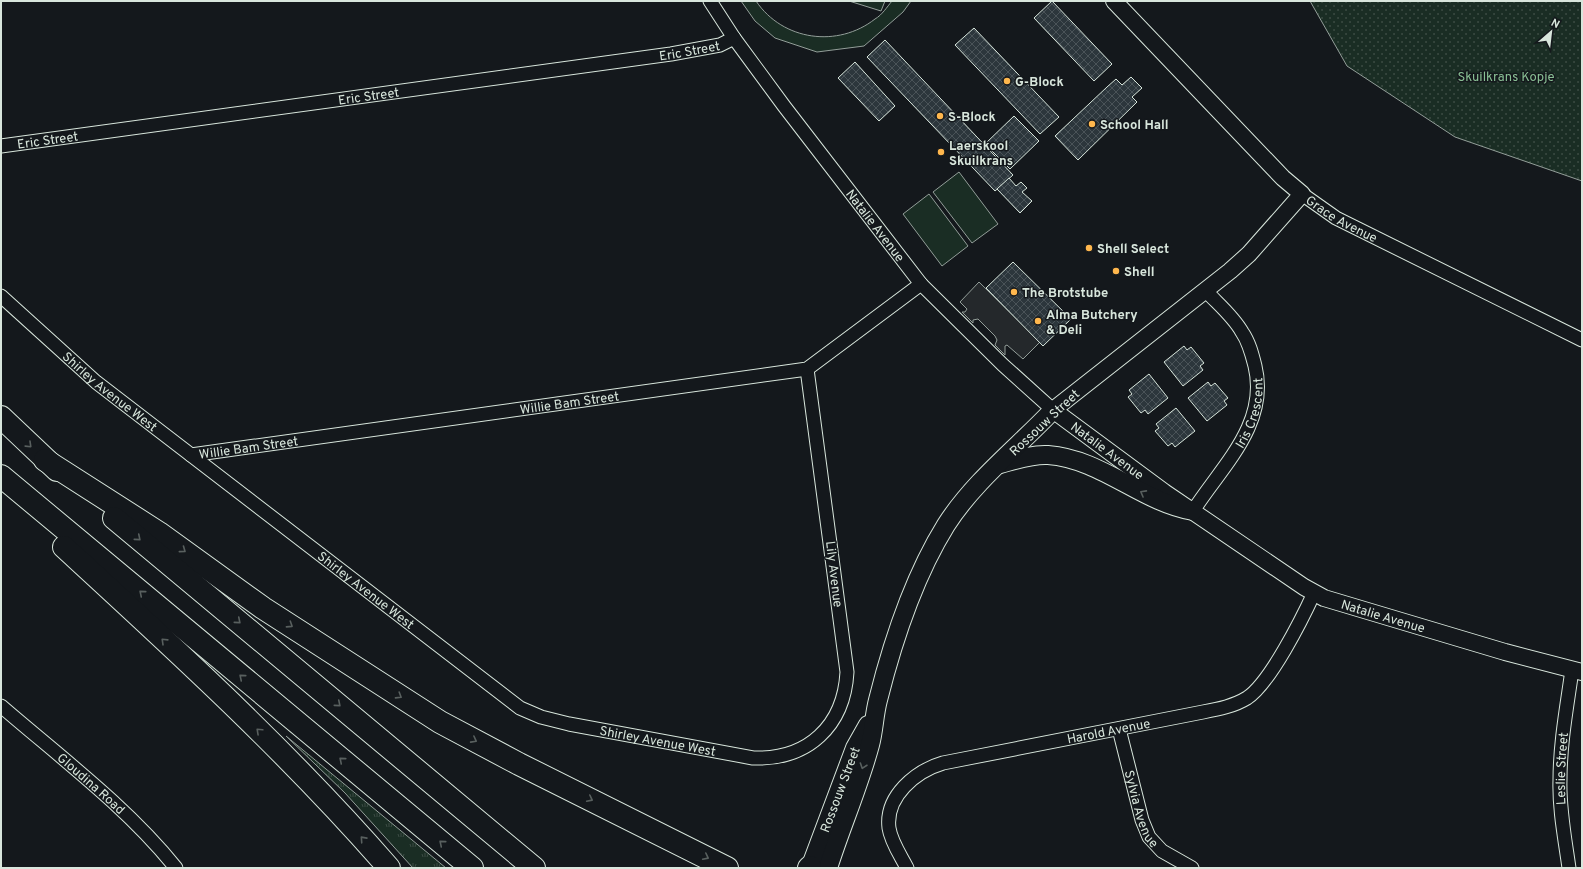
<svg xmlns="http://www.w3.org/2000/svg" width="1583" height="869" viewBox="0 0 1583 869" font-family="Overpass,sans-serif">
<defs>
<pattern id="grass-tufts" width="24" height="20" patternUnits="userSpaceOnUse"><rect width="24" height="20" fill="#1a2d24"/><path d="M3 7l-1-3M5 7V3M7 7l1-3M15 17l-1-3M17 17v-4M19 17l1-3" fill="none" stroke="#3b4b43"/></pattern>
<pattern id="park-dots" width="8" height="8" patternUnits="userSpaceOnUse"><rect width="8" height="8" fill="#1a2d24"/><path d="M2 2h.1M6 6h.1" fill="none" stroke="#3b4b43" stroke-width="1.8" stroke-linecap="round"/></pattern>
<pattern id="building-cross-hatch" width="8" height="8" patternUnits="userSpaceOnUse"><rect width="8" height="8" fill="#2c363c"/><path d="M0 0l8 8M0 8l8-8" fill="none" stroke="#4a5358"/></pattern>
</defs>
<rect width="100%" height="100%" fill="#14181c"/>
<polygon fill="url(#grass-tufts)" stroke="#939e99" points="286,736 446,868 413,868 345,793"/>
<polygon fill="url(#park-dots)" stroke="#939e99" points="1310,1 1582,1 1582,181 1455,137 1347,66"/>
<g fill="#1a2d24" stroke="#939e99">
<path d="M741 1H756C783 41 838 48 875 19 882 15 887 7 892 1H911L903 12 864 46 817 52 775 38 755 21Z"/>
<polygon points="849,1 885,1 881,11"/>
<polygon points="959,172 998,224 972,243 933,192"/>
<polygon points="929,194 968,246 942,266 903,214"/>
</g>
<polygon fill="#24282b" stroke="#939e99" points="979,282 1040,342 1023,359 1007,345 1005,346 1005,355 995,345 997,340 995,336 978,319 973,320 973,323 962,312 965,312 967,309 960,302"/>
<g fill="url(#building-cross-hatch)" stroke="#d8e6dc">
<polygon points="1052,1 1112,64 1094,81 1034,18"/>
<polygon points="974,28 1059,117 1040,134 955,45"/>
<polygon points="885,40 1013,175 995,191 867,57"/>
<polygon points="855,62 895,106 879,121 838,78"/>
<polygon points="1131,77 1142,88 1132,97 1137,102 1078,160 1055,136 1107,87 1116,79 1122,85"/>
<polygon points="1014,116 1039,141 1010,169 985,144"/>
<polygon points="1009,178 1016,186 1021,182 1027,188 1022,192 1032,201 1020,213 997,189"/>
<polygon points="1013,262 1071,319 1043,346 986,288"/>
<polygon points="1184,346 1187,350 1191,347 1204,363 1200,366 1203,370 1183,386 1164,362"/>
<polygon points="1149,374 1168,398 1148,414 1145,410 1141,413 1128,397 1132,394 1129,390"/>
<polygon points="1208,382 1211,386 1215,383 1228,398 1224,401 1227,405 1207,421 1188,398"/>
<polygon points="1176,408 1195,431 1175,447 1172,443 1168,446 1155,431 1159,428 1156,424"/>
</g>
<g fill="none" stroke-linecap="round" stroke-linejoin="round">
<defs>
<g id="minor">
<path id="s1" d="M710 1 734 38 784 106 921 284 1003 365 1053 410"/>
<path id="s2" d="M1 146 671 54 720 45 734 38"/>
<path id="s3" d="M1302 194 1336 218 1582 340"/>
<path id="s4" d="M1 296 96 382 520 708 541 717 569 724 753 758C808 760 844 726 847 672L807 369"/>
<path id="s5" d="M191 455 807 369 921 284"/>
<path id="s6" d="M1193 511C1222 466 1269 424 1255 366 1252 354 1249 342 1242 332 1233 316 1218 304 1206 291"/>
<path id="s7" d="M1 706C60 757 127 807 176 868"/>
<path id="s8" d="M1119 729 1142 820 1149 837 1162 851 1192 868"/>
<path id="s9" d="M907 868C901 856 891 842 889 828 885 796 916 771 943 763L1203 712C1219 709 1234 706 1247 698 1270 683 1302 619 1314 593"/>
<path id="s10" d="M1569 868C1565 839 1559 809 1560 780 1560 743 1567 706 1572 670"/>
</g>
<g id="tertiary">
<path id="s11" d="M1114 1 1283 178 1302 194 1249 254 1230 271 1053 410 1164 492 1304 587 1324 598 1505 652 1582 672"/>
</g>
<g id="secondary">
<path d="M1000 464C1015 460 1033 454 1048 455 1102 459 1141 502 1193 511"/>
<path id="s12" d="M810 868 855 748 868 725"/>
<path d="M828 868C841 827 859 786 870 745 874 730 874 715 878 700 893 640 913 578 946 525 974 481 1018 447 1053 410"/>
</g>
<g id="motorway">
<polyline points="1,417 57,470"/>
<polyline points="45,460 159,533 263,608 440,722 519,764 727,868"/>
<polyline points="1,476 472,868"/>
<polyline points="114,518 534,868"/>
<path d="M64 547C176 650 289 753 389 868"/>
<polyline points="809,868 810,867"/>
</g>
</defs>
<use href="#minor" stroke="#d8e6dc" stroke-width="15"/>
<use href="#tertiary" stroke="#d8e6dc" stroke-width="18"/>
<use href="#secondary" stroke="#d8e6dc" stroke-width="20"/>
<use href="#motorway" stroke="#d8e6dc" stroke-width="24"/>
<use href="#minor" stroke="#14181c" stroke-width="13"/>
<use href="#tertiary" stroke="#14181c" stroke-width="16"/>
<use href="#secondary" stroke="#14181c" stroke-width="18"/>
<use href="#motorway" stroke="#14181c" stroke-width="22"/>
</g>
<defs><path id="oneway-chevron" d="M-2-3.5L2.5 0L-2 3.5" fill="none" stroke-width="1.6" stroke-linecap="round" stroke-linejoin="round"/></defs>
<g stroke="#59605f">
<use href="#oneway-chevron" transform="translate(29 445) rotate(44)"/>
<use href="#oneway-chevron" transform="translate(1143 493) rotate(-151)"/>
<use href="#oneway-chevron" transform="translate(138 538) rotate(40)"/>
<use href="#oneway-chevron" transform="translate(183 550) rotate(36)"/>
<use href="#oneway-chevron" transform="translate(142 593) rotate(-140)"/>
<use href="#oneway-chevron" transform="translate(238 621) rotate(40)"/>
<use href="#oneway-chevron" transform="translate(290 625) rotate(33)"/>
<use href="#oneway-chevron" transform="translate(164 641) rotate(-136)"/>
<use href="#oneway-chevron" transform="translate(242 677) rotate(-140)"/>
<use href="#oneway-chevron" transform="translate(399 696) rotate(32)"/>
<use href="#oneway-chevron" transform="translate(338 704) rotate(40)"/>
<use href="#oneway-chevron" transform="translate(259 731) rotate(-137)"/>
<use href="#oneway-chevron" transform="translate(474 740) rotate(28)"/>
<use href="#oneway-chevron" transform="translate(342 760) rotate(-140)"/>
<use href="#oneway-chevron" transform="translate(863 766) rotate(109)"/>
<use href="#oneway-chevron" transform="translate(590 799) rotate(27)"/>
<use href="#oneway-chevron" transform="translate(363 839) rotate(-132)"/>
<use href="#oneway-chevron" transform="translate(442 843) rotate(-140)"/>
<use href="#oneway-chevron" transform="translate(706 857) rotate(27)"/>
</g>
<g fill="#ffb74d" stroke="#14181c" stroke-width="1.5">
<circle cx="1007" cy="81" r="4"/>
<circle cx="940" cy="116" r="4"/>
<circle cx="1092" cy="124" r="4"/>
<circle cx="941" cy="152" r="4"/>
<circle cx="1089" cy="248" r="4"/>
<circle cx="1116" cy="271" r="4"/>
<circle cx="1014" cy="292" r="4"/>
<circle cx="1038" cy="321" r="4"/>
</g>
<g text-anchor="middle" stroke-width="3" stroke-linejoin="round" paint-order="stroke">
<g font-size="13" fill="#d8e6dc" stroke="#14181c">
<text dy="5" stroke="none"><textPath href="#s2" startOffset="695">Eric Street</textPath></text>
<text dy="5" stroke="none"><textPath href="#s2" startOffset="371">Eric Street</textPath></text>
<text dy="5" stroke="none"><textPath href="#s2" startOffset="47">Eric Street</textPath></text>
<text dy="5" stroke="none"><textPath href="#s3" startOffset="47">Grace Avenue</textPath></text>
<text dy="5" stroke="none"><textPath href="#s1" startOffset="279">Natalie Avenue</textPath></text>
<text dy="5" stroke="none"><textPath href="#s4" startOffset="145">Shirley Avenue West</textPath></text>
<text dy="5" stroke="none"><textPath href="#s5" startOffset="382">Willie Bam Street</textPath></text>
<text dy="5" stroke="none"><textPath href="#s6" startOffset="115">Iris Crescent</textPath></text>
<text transform="translate(1044 422) rotate(-43)" y="5">Rossouw Street</text>
<text dy="5" stroke="none"><textPath href="#s5" startOffset="58">Willie Bam Street</textPath></text>
<text dy="5" stroke="none"><textPath href="#s11" startOffset="668">Natalie Avenue</textPath></text>
<text transform="translate(835 574) rotate(83)" y="5">Lily Avenue</text>
<text dy="5" stroke="none"><textPath href="#s4" startOffset="469">Shirley Avenue West</textPath></text>
<text dy="5" stroke="none"><textPath href="#s11" startOffset="992">Natalie Avenue</textPath></text>
<text dy="5" stroke="none"><textPath href="#s9" startOffset="304">Harold Avenue</textPath></text>
<text dy="5" stroke="none"><textPath href="#s4" startOffset="805">Shirley Avenue West</textPath></text>
<text dy="5" stroke="none"><textPath href="#s10" startOffset="100">Leslie Street</textPath></text>
<text dy="5" stroke="none"><textPath href="#s7" startOffset="119">Gloudina Road</textPath></text>
<text dy="5" stroke="none"><textPath href="#s12" startOffset="84">Rossouw Street</textPath></text>
<text dy="5" stroke="none"><textPath href="#s8" startOffset="83">Sylvia Avenue</textPath></text>
</g>
<g font-size="13" fill="#8ac095" stroke="#14181c">
<text x="1506" y="81">Skuilkrans Kopje</text>
</g>
<g font-size="13" font-weight="bold" fill="#d8e6dc" stroke="#14181c" text-anchor="start">
<text x="1015" y="86">G-Block</text>
<text x="948" y="121">S-Block</text>
<text x="1100" y="129">School Hall</text>
<text x="949" y="150">Laerskool<tspan x="949" dy="15">Skuilkrans</tspan></text>
<text x="1097" y="253">Shell Select</text>
<text x="1124" y="276">Shell</text>
<text x="1022" y="297">The Brotstube</text>
<text x="1046" y="319">Alma Butchery<tspan x="1046" dy="15">&amp; Deli</tspan></text>
</g>
</g>
<rect width="1583" height="869" fill="none" stroke="#d8e6dc" stroke-width="4"/>
<g transform="translate(1551 32) rotate(28)" stroke="#14181c" stroke-width="3" paint-order="stroke">
<path d="M0-3L7 15L0 10L-7 15Z" fill="#d8e6dc"/>
<text y="-6" font-size="11" font-weight="bold" text-anchor="middle" fill="#d8e6dc">N</text>
</g>
</svg>
